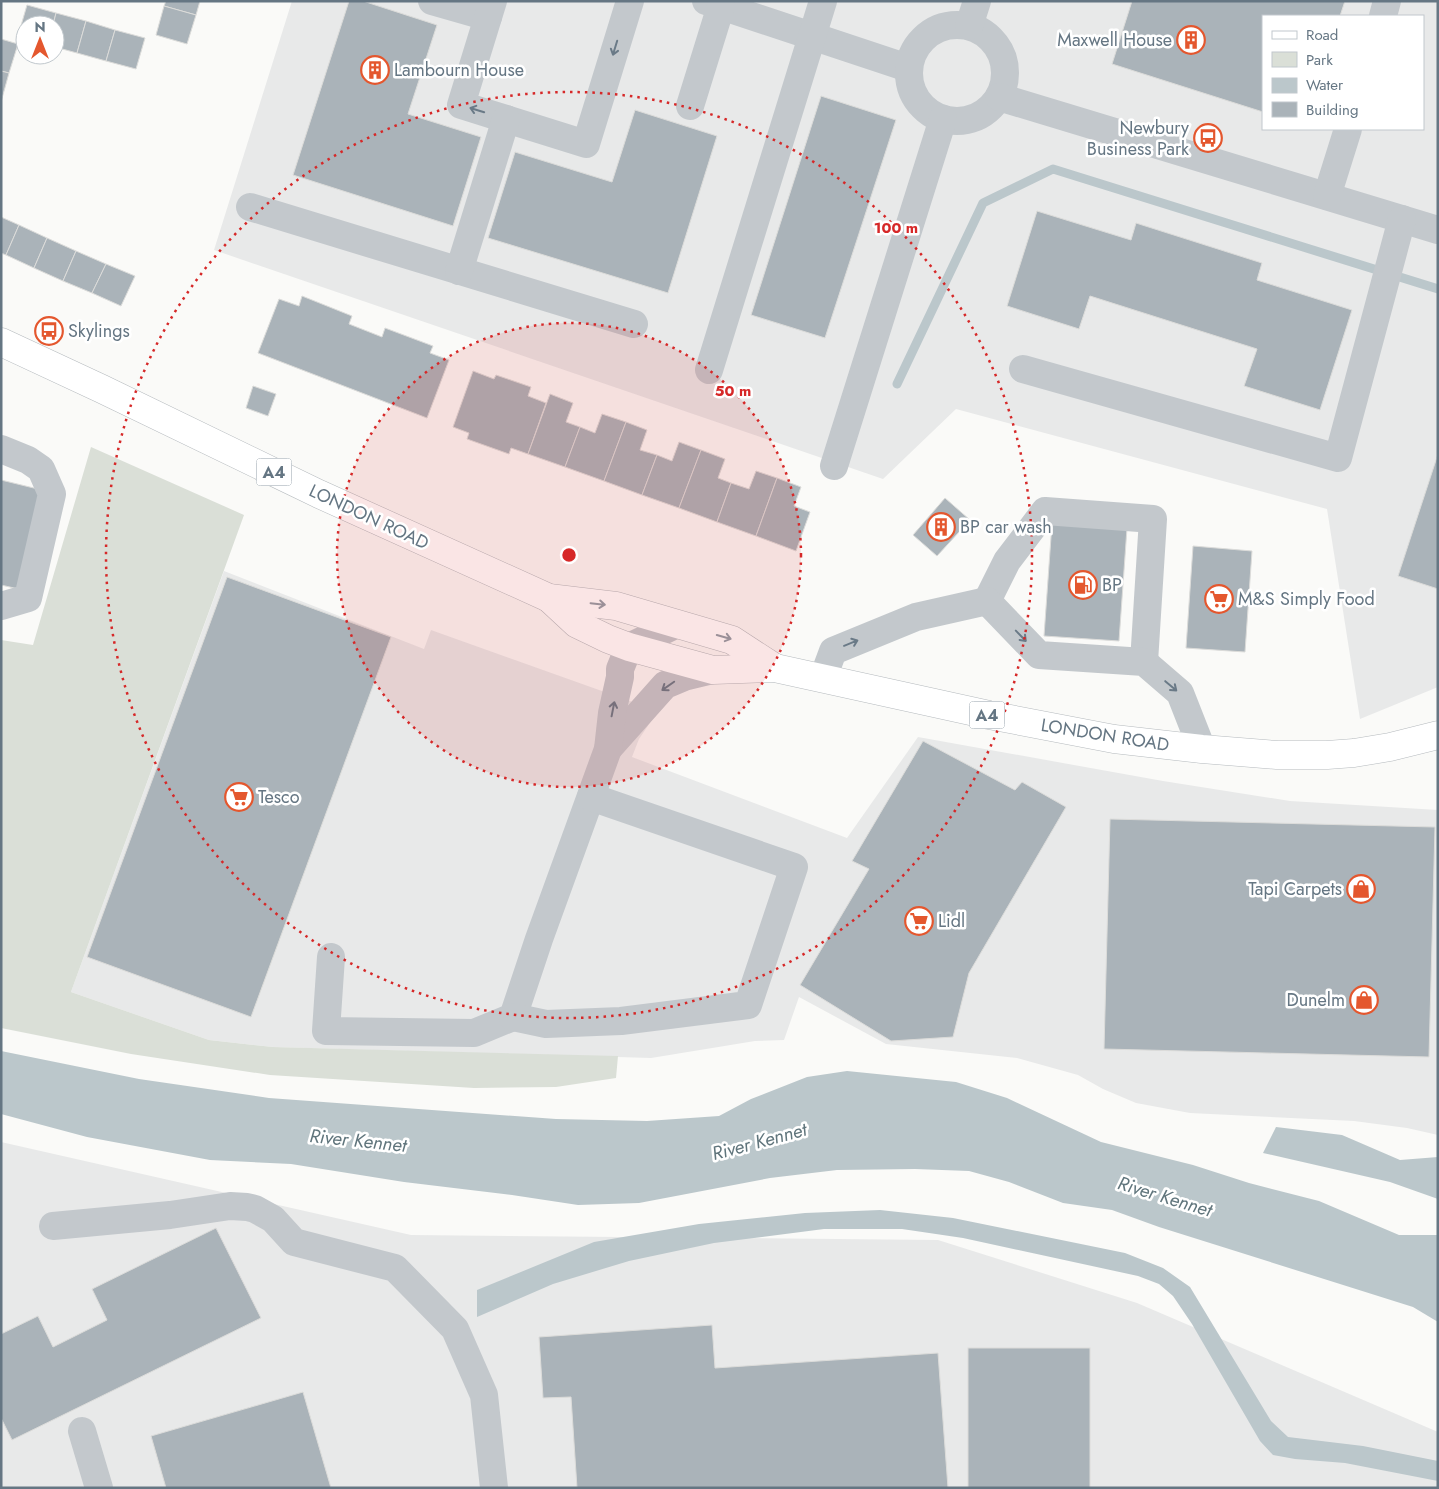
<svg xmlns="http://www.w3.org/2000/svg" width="1439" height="1489" viewBox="0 0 1439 1489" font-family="Jost,sans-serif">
<rect width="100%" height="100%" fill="#fafaf8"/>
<g fill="#e8e9e9" fill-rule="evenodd">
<path d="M292 1H1438V687L1360 719 1327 509 956 409 883 479 214 250ZM1263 16H1423V129H1263Z"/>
<polygon points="224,571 424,649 431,630 658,711 639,739 632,757 847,838 918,737 1163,781 1290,801 1438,810 1438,1135 1407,1128 1354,1121 1190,1113 1136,1103 1103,1089 1078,1075 1017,1058 886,1044 799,997 784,1040 755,1041 651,1058 273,1047 209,1040 71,992"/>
<polygon points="1,1142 411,1235 938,1240 1137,1303 1438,1432 1438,1488 1,1488"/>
</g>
<polygon fill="#dadfd7" points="91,447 244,515 71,992 209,1040 273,1047 618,1056 616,1078 556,1087 474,1088 270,1075 131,1054 1,1028 1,640 33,645"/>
<g fill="#bbc7cb">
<polygon points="1,1051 139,1079 269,1098 556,1119 647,1121 719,1116 751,1099 807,1077 847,1071 956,1082 1007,1098 1101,1142 1193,1165 1249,1183 1319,1201 1399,1235 1438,1235 1438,1322 1413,1307 1159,1227 1112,1210 1063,1203 1009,1182 969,1171 915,1169 837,1170 770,1178 639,1203 578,1205 512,1195 404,1182 291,1164 210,1160 87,1137 1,1114"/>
<polygon points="1276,1127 1342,1135 1400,1160 1438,1157 1438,1199 1390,1182 1263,1153"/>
<polygon points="880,1210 953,1218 1125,1253 1163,1268 1190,1287 1271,1421 1288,1437 1363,1446 1438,1461 1438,1481 1345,1463 1295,1459 1273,1455 1260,1441 1192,1324 1173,1296 1159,1284 1138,1276 963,1238 902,1229 824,1229 714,1243 629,1261 553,1284 477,1317 477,1290 594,1242 699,1224 805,1213"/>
</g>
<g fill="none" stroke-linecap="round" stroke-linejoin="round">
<polyline stroke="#bbc7cb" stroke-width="9" points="897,384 983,203 1053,169 1438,289"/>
</g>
<g fill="#aab3b9" stroke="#dcdcda">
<polygon points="166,1 200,1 196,15 164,6"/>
<polygon points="349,1 363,1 437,25 408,114 481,137 453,226 293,175"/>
<polygon points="1132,1 1345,1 1340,16 1263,16 1263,112 1112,64"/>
<polygon points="27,5 56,13 53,25 25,25 25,38 18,36"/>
<polygon points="164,6 196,15 187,44 156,35"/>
<polygon points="56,13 86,21 77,53 55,47 55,25 53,25"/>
<polygon points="86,21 115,30 106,61 77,53"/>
<polygon points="115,30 145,38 136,69 106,61"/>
<polygon points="1,39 18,44 9,73 1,71"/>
<polygon points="1,71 9,73 1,102"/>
<polygon points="821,96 896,120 825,338 751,315"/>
<polygon points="635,110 717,136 668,293 488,238 515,152 612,182"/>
<polygon points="1037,211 1131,240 1136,223 1262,263 1257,280 1352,310 1320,410 1244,386 1257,349 1090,296 1079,329 1007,306"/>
<polygon points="1,217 19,225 6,255 1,253"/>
<polygon points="19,225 47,238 34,268 6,255"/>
<polygon points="47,238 76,251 63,281 34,268"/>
<polygon points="76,251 106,264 92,293 63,281"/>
<polygon points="106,264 135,276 121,306 92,293"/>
<polygon points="302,296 352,316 349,324 382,337 385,328 433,346 430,353 449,360 427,418 258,353 279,299 299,306"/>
<polygon points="473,371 494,379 496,375 531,387 528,396 546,403 528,454 511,448 509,454 467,439 469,433 453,427"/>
<polygon points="253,386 276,394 268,416 246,408"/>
<polygon points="550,394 573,403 566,422 580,427 565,467 528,454"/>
<polygon points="602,414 626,422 604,481 565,467 580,427 595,433"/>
<polygon points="626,422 647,430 640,450 657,455 642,495 604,481"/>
<polygon points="679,442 701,450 679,508 642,495 657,455 672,461"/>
<polygon points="701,450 725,459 718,478 731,483 717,522 679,508"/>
<polygon points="1438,454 1438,589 1398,576"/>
<polygon points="756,471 777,478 756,536 717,522 731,483 749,489"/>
<polygon points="777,478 801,487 794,506 810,512 796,551 756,536"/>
<polygon points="1,480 46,491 23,590 1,585"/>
<polygon points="945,498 970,520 937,556 913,535"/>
<polygon points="1052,523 1127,528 1119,641 1044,636"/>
<polygon points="1193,546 1252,551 1245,652 1186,648"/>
<polygon points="227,577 391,637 251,1017 87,957"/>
<polygon points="923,741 1015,790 1022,782 1066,807 969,973 953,1037 891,1041 800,985 869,869 852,861"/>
<polygon points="1110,819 1435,827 1429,1057 1104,1049"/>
<polygon points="216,1228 261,1318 12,1440 1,1418 1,1334 38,1316 53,1347 107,1320 92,1289"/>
<polygon points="712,1325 715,1368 938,1353 948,1488 577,1488 571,1397 543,1398 539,1337"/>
<rect x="968" y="1348" width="122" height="140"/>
<polygon points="303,1392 331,1488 166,1488 151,1436"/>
</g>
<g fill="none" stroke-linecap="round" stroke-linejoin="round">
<defs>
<g id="major">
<polyline points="1,342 102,389 319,494 549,598 616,606 732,640 775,668"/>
<polyline points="549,598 577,624 608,639 629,647 713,670 775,668 989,715 1114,739 1202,749 1277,755 1327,755 1354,753 1390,747 1438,735"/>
</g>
</defs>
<use href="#major" stroke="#b5babe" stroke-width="29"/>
<g stroke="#c3c8cc" stroke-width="28">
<polyline points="432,1 488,17"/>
<polyline points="493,1 461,105 586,144 630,1"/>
<polyline points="706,1 908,68"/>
<polyline points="1383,16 1387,1"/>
<circle cx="957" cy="73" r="48"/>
<polyline points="969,26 977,1"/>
<polyline points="999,97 1438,230"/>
<polyline points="690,106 721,6"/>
<polyline points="1327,196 1348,129"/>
<polyline points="250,207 634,324"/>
<polyline points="459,271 506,119"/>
<polyline points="1023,369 1338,458 1402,219"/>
<polyline points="709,370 823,1"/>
<polyline points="1,449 28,460 41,469 52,494 28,598 1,606"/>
<polyline points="834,466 943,119"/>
<polyline points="987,601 1007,561 1045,511 1153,519 1144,662"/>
<polyline points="987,601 1039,655 1144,662 1180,693 1202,749"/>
<polyline points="823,678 833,651 916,617 987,601"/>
<polyline points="608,749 665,685 684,677 713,670"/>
<polyline points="331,957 326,1031 474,1033 513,1017 539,939 608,749 612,713 620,677 620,669 629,647 677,624"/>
<polyline points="513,1017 546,1024 621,1021 748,1005 794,867 591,797"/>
<polyline points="53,1226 170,1215 230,1206 247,1207 255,1209 273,1219 294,1242 395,1268 455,1329 484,1395 494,1488"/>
<polyline points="82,1431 99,1488"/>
</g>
<use href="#major" stroke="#fff" stroke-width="28"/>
</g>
<defs><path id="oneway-shaft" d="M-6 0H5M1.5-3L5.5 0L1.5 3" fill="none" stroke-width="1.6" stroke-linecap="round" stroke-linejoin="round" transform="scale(1.25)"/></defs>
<g stroke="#6a7a87">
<use href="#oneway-shaft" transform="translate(615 48) rotate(107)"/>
<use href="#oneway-shaft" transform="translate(477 110) rotate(-163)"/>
<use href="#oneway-shaft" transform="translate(1021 636) rotate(46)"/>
<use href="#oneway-shaft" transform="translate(851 643) rotate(-22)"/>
<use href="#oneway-shaft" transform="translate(668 686) rotate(145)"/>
<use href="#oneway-shaft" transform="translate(1171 686) rotate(40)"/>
<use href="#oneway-shaft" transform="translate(613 709) rotate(-79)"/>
</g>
<g stroke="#939fa8">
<use href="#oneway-shaft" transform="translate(598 604) rotate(6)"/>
<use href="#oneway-shaft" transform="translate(724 637) rotate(16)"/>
</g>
<circle cx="569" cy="555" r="232" fill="#d62828" fill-opacity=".12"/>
<g fill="none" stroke="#d62828" stroke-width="2.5" stroke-dasharray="2.5 5">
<circle cx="569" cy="555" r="232"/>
<circle cx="569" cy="555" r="463"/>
</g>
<defs>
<symbol id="building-ring" viewBox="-11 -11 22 22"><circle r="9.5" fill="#fff" stroke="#e4572e" stroke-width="1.5"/><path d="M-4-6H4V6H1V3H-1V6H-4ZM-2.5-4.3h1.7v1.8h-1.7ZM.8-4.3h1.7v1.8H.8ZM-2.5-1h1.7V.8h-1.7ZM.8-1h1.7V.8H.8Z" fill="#e4572e"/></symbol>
<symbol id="bus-ring" viewBox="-11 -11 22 22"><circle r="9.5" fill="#fff" stroke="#e4572e" stroke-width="1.5"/><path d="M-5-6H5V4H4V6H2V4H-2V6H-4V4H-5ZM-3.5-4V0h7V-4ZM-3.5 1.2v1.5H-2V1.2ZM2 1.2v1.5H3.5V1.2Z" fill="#e4572e"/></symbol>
<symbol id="fuel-ring" viewBox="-11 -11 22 22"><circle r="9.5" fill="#fff" stroke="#e4572e" stroke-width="1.5"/><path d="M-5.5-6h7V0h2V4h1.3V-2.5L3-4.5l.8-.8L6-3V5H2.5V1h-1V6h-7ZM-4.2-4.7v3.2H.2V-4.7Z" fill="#e4572e"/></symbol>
<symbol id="supermarket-ring" viewBox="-11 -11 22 22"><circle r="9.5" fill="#fff" stroke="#e4572e" stroke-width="1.5"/><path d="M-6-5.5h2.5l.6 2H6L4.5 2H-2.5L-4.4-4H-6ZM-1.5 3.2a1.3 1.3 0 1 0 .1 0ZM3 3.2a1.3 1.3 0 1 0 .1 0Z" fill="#e4572e"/></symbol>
<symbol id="shop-ring" viewBox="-11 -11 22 22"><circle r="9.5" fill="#fff" stroke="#e4572e" stroke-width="1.5"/><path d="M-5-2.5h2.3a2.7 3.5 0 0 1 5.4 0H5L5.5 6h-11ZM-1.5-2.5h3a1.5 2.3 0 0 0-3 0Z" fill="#e4572e"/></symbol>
</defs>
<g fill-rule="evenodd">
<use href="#building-ring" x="1175" y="24" width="32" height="32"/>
<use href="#building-ring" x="359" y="54" width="32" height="32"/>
<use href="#bus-ring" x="1192" y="122" width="32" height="32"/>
<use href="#bus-ring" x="33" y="315" width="32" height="32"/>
<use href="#building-ring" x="925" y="511" width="32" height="32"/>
<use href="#fuel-ring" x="1067" y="569" width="32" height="32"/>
<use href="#supermarket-ring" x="1203" y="583" width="32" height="32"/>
<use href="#supermarket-ring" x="223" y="781" width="32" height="32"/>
<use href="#shop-ring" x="1345" y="873" width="32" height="32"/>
<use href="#supermarket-ring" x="903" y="905" width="32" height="32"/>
<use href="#shop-ring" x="1348" y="984" width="32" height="32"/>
</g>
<g text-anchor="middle" stroke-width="5" stroke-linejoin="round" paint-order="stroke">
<g fill="#fff" stroke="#939fa8" stroke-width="1">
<rect x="256.5" y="458.5" width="35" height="27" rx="4"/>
<rect x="969.5" y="701.5" width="35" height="27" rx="4"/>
</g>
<g font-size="16" font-weight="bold" fill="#657683">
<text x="274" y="478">A4</text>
<text x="987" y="721">A4</text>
</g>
<g font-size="18" fill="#657683" stroke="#fff" text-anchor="start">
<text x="1172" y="46" text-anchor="end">Maxwell House</text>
<text x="394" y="76">Lambourn House</text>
<text x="1189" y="134" text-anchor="end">Newbury<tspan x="1189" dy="21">Business Park</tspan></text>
<text x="68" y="337">Skylings</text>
<text x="960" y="533">BP car wash</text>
<text x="1102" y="591">BP</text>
<text x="1238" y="605">M&amp;S Simply Food</text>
<text x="258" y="803">Tesco</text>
<text x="1342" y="895" text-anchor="end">Tapi Carpets</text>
<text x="938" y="927">Lidl</text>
<text x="1345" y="1006" text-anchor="end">Dunelm</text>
</g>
<g font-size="18" fill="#657683" stroke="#fff">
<text transform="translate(369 517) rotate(25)" y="6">LONDON ROAD</text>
<text transform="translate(1105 735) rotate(9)" y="6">LONDON ROAD</text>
</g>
<g font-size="19" font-style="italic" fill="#60757c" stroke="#fff">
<text transform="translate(358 1140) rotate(6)" y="7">River Kennet</text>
<text transform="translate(759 1141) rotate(-15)" y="7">River Kennet</text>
<text transform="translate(1165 1196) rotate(17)" y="7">River Kennet</text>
</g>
</g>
<circle cx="569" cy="555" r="8" fill="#d62828" stroke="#fff" stroke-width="2.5"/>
<g font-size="15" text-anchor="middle" font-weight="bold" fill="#d62828" stroke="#fff" stroke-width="5" stroke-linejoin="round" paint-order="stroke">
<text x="896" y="233">100 m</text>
<text x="733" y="396">50 m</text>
</g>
<rect width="1439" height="1489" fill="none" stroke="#657683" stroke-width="5"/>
<rect x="1262" y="15" width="162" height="115" fill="#ffffff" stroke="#c1c8cd"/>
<rect x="1272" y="31" width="25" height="8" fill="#ffffff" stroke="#c1c8cd"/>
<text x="1306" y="40" font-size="15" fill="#657683">Road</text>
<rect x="1272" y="52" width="25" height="15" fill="#dadfd7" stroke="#c1c8cd"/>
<text x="1306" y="65" font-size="15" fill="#657683">Park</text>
<rect x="1272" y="78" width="25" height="15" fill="#bbc7cb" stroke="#c1c8cd"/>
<text x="1306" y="90" font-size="15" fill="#657683">Water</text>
<rect x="1272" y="102" width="25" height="15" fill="#aab3b9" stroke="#c1c8cd"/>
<text x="1306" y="115" font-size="15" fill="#657683">Building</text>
<g transform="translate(40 40)"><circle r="24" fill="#ffffff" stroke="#c1c8cd"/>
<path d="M0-4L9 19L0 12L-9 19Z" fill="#e4572e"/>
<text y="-8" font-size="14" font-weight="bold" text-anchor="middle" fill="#657683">N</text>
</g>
</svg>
